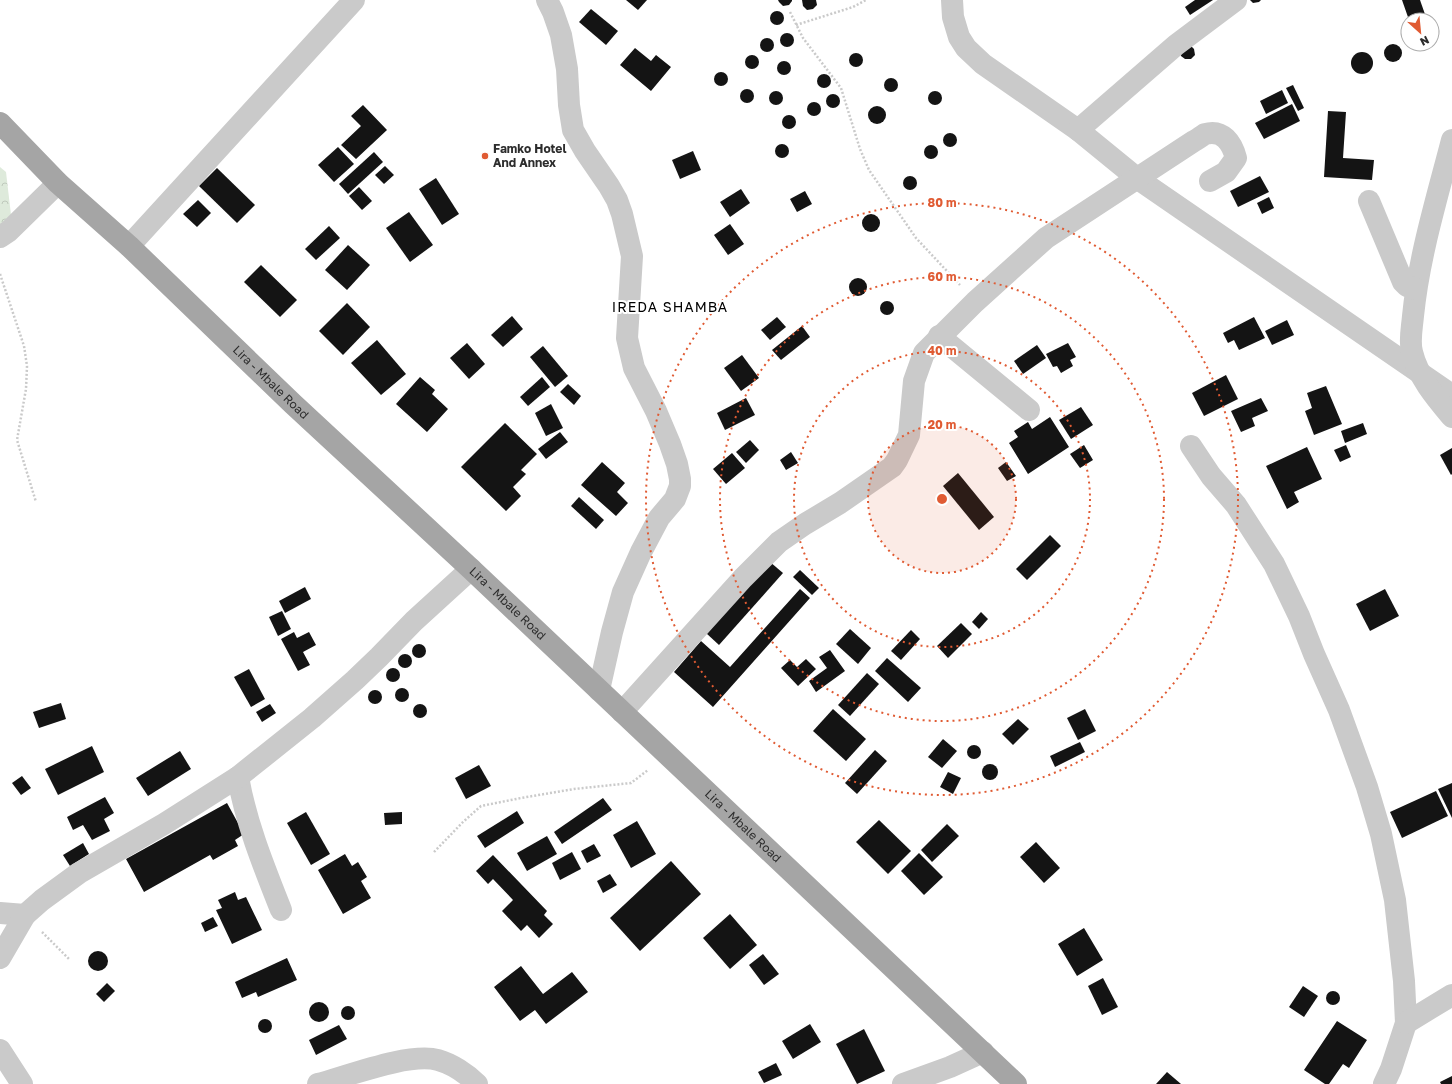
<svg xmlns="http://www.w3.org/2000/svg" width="1452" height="1084" viewBox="0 0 1452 1084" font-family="'Golos Text',sans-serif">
<defs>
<pattern id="forest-crowns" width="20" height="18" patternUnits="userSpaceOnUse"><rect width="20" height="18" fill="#deeadb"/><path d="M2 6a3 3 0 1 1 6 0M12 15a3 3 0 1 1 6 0" fill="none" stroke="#bfc9bc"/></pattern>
</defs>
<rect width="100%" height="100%" fill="#fff"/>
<polygon fill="url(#forest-crowns)" points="0,167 6,172 11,215 0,226"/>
<g fill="#141414">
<polygon points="626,0 647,0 638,10"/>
<polygon points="778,0 792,0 792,1 789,5 783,6 779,2"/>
<polygon points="802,0 816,0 817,5 813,9 807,10 803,6"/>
<polygon points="1195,0 1213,0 1190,15 1185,7"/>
<polygon points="1250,0 1261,0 1259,2 1253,3"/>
<polygon points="1402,0 1420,0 1427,20 1409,20"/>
<polygon points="591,9 618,31 606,45 579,22"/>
<circle cx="777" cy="18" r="7"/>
<circle cx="787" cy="40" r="7"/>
<circle cx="767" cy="45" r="7"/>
<circle cx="1393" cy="53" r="9"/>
<polygon points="1190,45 1194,49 1195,55 1191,59 1185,59 1181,56 1180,50"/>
<polygon points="635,48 651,61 656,55 671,67 651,91 620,65"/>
<circle cx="1362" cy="63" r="11"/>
<circle cx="856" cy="60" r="7"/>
<circle cx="752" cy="62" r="7"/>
<circle cx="784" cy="68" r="7"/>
<circle cx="721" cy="79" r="7"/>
<circle cx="824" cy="81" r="7"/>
<circle cx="891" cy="85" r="7"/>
<polygon points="1293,85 1304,108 1298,111 1286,88"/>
<circle cx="747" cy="96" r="7"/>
<polygon points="1282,90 1288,103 1266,114 1260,101"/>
<circle cx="776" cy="98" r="7"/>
<circle cx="935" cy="98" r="7"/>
<circle cx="833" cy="101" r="7"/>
<circle cx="814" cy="109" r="7"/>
<polygon points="1292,104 1300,121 1264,139 1255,123"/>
<polygon points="363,105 387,130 356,159 341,145 361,126 351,116"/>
<circle cx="877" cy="115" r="9"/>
<polygon points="1328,111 1346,112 1343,158 1374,160 1372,180 1324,177"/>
<circle cx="789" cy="122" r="7"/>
<circle cx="950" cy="140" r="7"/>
<circle cx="782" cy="151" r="7"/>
<circle cx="931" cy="152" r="7"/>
<polygon points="338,147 354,164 334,182 318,165"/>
<polygon points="693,151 701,170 680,179 672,160"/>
<polygon points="374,152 383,162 348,194 339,184"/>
<polygon points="385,166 394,175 384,184 375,175"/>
<polygon points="217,168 255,205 237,223 199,186"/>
<circle cx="910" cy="183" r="7"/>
<polygon points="1260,176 1269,192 1238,207 1230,191"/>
<polygon points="436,178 459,214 442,225 419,189"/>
<polygon points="359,187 372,201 362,210 349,196"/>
<polygon points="741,189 750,203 730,217 720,202"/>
<polygon points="805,191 812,204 797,212 790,199"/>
<polygon points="1269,197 1274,208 1262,214 1257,203"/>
<polygon points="198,200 211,213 197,227 183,214"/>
<polygon points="409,212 433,245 410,262 386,228"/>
<circle cx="871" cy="223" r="9"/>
<polygon points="730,224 744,244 728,255 714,235"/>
<polygon points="329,226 340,238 316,260 305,249"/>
<polygon points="348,245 370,265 347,290 325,270"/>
<polygon points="261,265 297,300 280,317 244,282"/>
<circle cx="858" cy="287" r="9"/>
<circle cx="887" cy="308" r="7"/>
<polygon points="347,303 370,327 343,355 319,331"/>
<polygon points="512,316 523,329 503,347 491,335"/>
<polygon points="777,317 786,327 770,340 761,330"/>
<polygon points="1254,317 1265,338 1239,350 1234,340 1228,343 1223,333"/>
<polygon points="1287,320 1294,335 1272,345 1265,331"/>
<polygon points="802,326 810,337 781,360 772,350"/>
<polygon points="377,340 406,374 381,395 351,363"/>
<polygon points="467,343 485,364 469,379 450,358"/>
<polygon points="1068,343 1076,357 1070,360 1073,366 1061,373 1057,366 1053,367 1046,354"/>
<polygon points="1037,345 1046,358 1023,374 1014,361"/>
<polygon points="543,346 568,376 555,387 530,357"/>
<polygon points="742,355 759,378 741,391 724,368"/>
<polygon points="1226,375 1238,399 1204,416 1192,393"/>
<polygon points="420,377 435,390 432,394 448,409 427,432 396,404"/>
<polygon points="542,377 550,387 528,406 520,397"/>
<polygon points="568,384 581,396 574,405 560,392"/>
<polygon points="1326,386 1342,424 1314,435 1305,411 1312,408 1307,393"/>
<polygon points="746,398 755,415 725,430 717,413"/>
<polygon points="1261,398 1268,411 1252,418 1255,426 1241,432 1231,411"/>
<polygon points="551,404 563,428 546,436 535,413"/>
<polygon points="1081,407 1093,425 1071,439 1059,420"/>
<polygon points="1050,417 1069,447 1028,474 1009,443 1018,437 1014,431 1028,422 1032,429"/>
<polygon points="505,423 537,454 521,470 526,474 513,487 521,496 506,511 461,467"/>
<polygon points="1363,423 1367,434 1345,443 1341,431"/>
<polygon points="560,432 568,442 546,459 538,449"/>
<polygon points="750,440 759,450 746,463 736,452"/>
<polygon points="1084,445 1093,460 1080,468 1070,454"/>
<polygon points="1346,445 1351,457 1340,462 1334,450"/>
<polygon points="1307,447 1322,479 1294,492 1299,502 1287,509 1266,466"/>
<polygon points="1452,448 1452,474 1451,475 1440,455"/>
<polygon points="791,452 798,463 786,470 780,460"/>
<polygon points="732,453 745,468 726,484 713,469"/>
<polygon points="602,462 625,483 617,492 628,503 616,516 581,485"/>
<polygon points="1006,462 1016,476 1007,481 998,468"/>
<polygon points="958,473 994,517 979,530 943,486"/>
<polygon points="579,497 604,520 596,529 571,506"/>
<polygon points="1050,535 1061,546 1027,580 1016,569"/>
<polygon points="770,562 783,573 719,645 706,633"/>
<polygon points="800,570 819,588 812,595 793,577"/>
<polygon points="305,587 311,599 285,613 279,601"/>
<polygon points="800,589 810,598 713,707 674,672 701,641 730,667"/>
<polygon points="1385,589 1399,616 1370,631 1356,604"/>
<polygon points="282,611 291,629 278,636 269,617"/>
<polygon points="981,612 988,619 979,629 972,622"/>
<polygon points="961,623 972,634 948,658 937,646"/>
<polygon points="850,629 871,648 858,664 836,644"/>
<polygon points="911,630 920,639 901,660 891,651"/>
<polygon points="294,632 297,638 309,632 316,645 303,652 310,665 298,671 281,639"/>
<circle cx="419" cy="651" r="7"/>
<polygon points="830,650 845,671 816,692 809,681 827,668 819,657"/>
<circle cx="405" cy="661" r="7"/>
<polygon points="887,658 921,688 908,702 875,671"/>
<polygon points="806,659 816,669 798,686 781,668 790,660 797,667"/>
<circle cx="393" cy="675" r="7"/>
<polygon points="249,669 265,699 251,707 234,677"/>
<polygon points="867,673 879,684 850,716 838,705"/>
<circle cx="402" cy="695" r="7"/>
<circle cx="375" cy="697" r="7"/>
<polygon points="61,703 66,719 39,728 33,712"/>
<circle cx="420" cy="711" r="7"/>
<polygon points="270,704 276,713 262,722 256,712"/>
<polygon points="833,709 866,739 846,761 813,731"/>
<polygon points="1085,709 1096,731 1078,740 1067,718"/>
<polygon points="1018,719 1029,729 1013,745 1002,734"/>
<polygon points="943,739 957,751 942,768 928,757"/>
<polygon points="1080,742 1085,752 1055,767 1050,756"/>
<circle cx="974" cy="752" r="7"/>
<polygon points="92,746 104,772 58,795 45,769"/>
<polygon points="875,750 887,761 857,794 845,783"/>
<polygon points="180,751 191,769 148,796 136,778"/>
<circle cx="990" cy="772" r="8"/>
<polygon points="479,765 491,786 466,799 455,778"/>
<polygon points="948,772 961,778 953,794 940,787"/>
<polygon points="22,776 31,788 21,795 12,783"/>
<polygon points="1452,783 1452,818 1438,789"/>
<polygon points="1436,791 1448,816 1402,838 1390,812"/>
<polygon points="105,797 114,813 104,819 110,831 92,840 83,825 73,830 67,817"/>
<polygon points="603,798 612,810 562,844 554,832"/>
<polygon points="227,803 244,834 235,840 238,846 213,860 210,855 144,892 126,859"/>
<polygon points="517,811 524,823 485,848 477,836"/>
<polygon points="306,812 330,854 311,865 287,823"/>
<polygon points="402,812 402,824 385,825 384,813"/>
<polygon points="879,820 911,851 888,874 856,842"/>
<polygon points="637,821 656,854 631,868 613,835"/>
<polygon points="947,824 959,836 932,862 921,850"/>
<polygon points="547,836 557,854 527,871 517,853"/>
<polygon points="1036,842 1060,868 1044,883 1020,857"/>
<polygon points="83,843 89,854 70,866 63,855"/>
<polygon points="594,844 601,856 587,863 581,851"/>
<polygon points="572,852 581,869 560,880 552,863"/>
<polygon points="919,853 943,877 924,895 901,871"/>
<polygon points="345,854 352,866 358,862 367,877 361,881 371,898 343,914 318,870"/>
<polygon points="493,855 547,911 544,915 553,924 539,938 527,925 521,931 502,911 513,900 493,879 488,884 476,871"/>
<polygon points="671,861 701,894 640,951 610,918"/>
<polygon points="610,874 617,885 603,893 597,881"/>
<polygon points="235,892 238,900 246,897 262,930 232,944 216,910 222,908 218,900"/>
<polygon points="730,914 757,945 730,969 703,938"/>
<polygon points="213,917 218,926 205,932 201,923"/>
<polygon points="1084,928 1103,960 1077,976 1058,944"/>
<circle cx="98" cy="961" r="10"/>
<polygon points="763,954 779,974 764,985 749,965"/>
<polygon points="287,958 297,980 258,997 256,992 242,998 235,982"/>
<polygon points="521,966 543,994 572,972 588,992 546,1024 535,1010 520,1021 494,987"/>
<polygon points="1103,978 1118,1007 1102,1015 1088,986"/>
<polygon points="107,983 115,991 104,1002 96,994"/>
<polygon points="1303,986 1318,996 1304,1017 1289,1007"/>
<circle cx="1333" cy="998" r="7"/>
<circle cx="319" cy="1012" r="10"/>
<circle cx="348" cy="1013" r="7"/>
<circle cx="265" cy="1026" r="7"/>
<polygon points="1337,1021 1367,1040 1349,1068 1343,1064 1329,1084 1325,1084 1304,1070"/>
<polygon points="810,1024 821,1042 793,1059 782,1041"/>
<polygon points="339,1025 347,1039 316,1055 309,1040"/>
<polygon points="864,1029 885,1071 857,1084 836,1044"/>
<polygon points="776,1063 782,1075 764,1083 758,1072"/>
<polygon points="1167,1072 1181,1084 1156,1084"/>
<polygon points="1452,1076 1452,1084 1441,1084 1440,1082"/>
</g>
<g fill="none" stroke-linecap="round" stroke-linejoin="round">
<g stroke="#cacaca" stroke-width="2.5" stroke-dasharray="2 2" stroke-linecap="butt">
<polyline points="790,12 803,38 841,88 860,149 869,170 916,238 960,285"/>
<polyline points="796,25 853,7 866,0"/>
<polyline points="0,274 24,346 27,366 26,389 17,440 36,502"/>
<polyline points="434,852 463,822 481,806 521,798 574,789 631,783 648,770"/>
<polyline points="42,932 70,960"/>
</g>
<g stroke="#cacaca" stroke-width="22">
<polyline points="547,0 553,12 561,35 567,69 569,105 573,130 585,151 609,186 617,200 622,214 632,256 627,338 634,368 656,411 670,444 677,464 680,479 680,486 675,499 659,518 641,552 623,592 612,632 599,690"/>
<polyline points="952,0 953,17 959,37 966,48 983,64 1078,130 1138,179 1452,395"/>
<polyline points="1078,130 1176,45 1236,0"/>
<path d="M1452 140C1437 198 1419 256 1413 316 1412 328 1409 341 1412 352 1418 377 1436 398 1452 417"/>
<polyline points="1369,201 1403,282 1407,286 1416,289"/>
<polyline points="0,237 9,231 58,183"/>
<polyline points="129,246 354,0"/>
<polyline points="939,336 1029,410"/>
<polyline points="1191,446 1211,476 1236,505 1274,564 1299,616 1314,654 1339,710 1367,787 1381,834 1395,900 1404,981 1406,1023 1391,1069 1384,1084"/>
<path d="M622 712 743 578 779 542 805 524 840 503 892 467 897 460 909 435 914 381 924 353 975 302 1046 238 1194 141C1198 139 1202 136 1205 134 1223 129 1232 143 1236 158L1226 172 1210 181"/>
<path d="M238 777C246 823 264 867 281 910"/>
<polyline points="0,913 25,915"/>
<polyline points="0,958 25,915 42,900 79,873 164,824 238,777 312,718 355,680 379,657 414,621 471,569"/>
<polyline points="1406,1023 1452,995"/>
<polyline points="0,1050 22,1084"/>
<path d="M318 1084C348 1076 410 1052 438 1060 452 1064 467 1074 477 1084"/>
<polyline points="903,1084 950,1067 983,1052"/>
</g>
<path stroke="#a5a5a5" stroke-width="22" id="s1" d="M0 123 58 183 129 246 293 404 471 569 1016 1084"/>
</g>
<circle cx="942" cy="499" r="74" fill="#e05b33" fill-opacity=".12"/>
<g fill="none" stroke="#e05b33" stroke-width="2" stroke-dasharray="2 4">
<circle cx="942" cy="499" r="74"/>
<circle cx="942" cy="499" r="148"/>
<circle cx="942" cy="499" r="222"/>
<circle cx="942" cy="499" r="296"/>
</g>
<circle fill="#e05b33" stroke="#fff" stroke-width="1.5" cx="485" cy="156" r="4"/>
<g text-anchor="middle" stroke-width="4" stroke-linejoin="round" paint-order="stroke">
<g font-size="12" font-weight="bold" fill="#2d2d2d" stroke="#fff" text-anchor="start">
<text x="493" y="153">Famko Hotel<tspan x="493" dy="14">And Annex</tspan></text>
</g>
<g font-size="12" fill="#2d2d2d" stroke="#fff">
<text dy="4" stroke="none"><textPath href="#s1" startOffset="375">Lira - Mbale Road</textPath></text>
<text dy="4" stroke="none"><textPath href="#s1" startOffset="699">Lira - Mbale Road</textPath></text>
<text dy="4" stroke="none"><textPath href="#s1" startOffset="1023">Lira - Mbale Road</textPath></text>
</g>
<g font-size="14" letter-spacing="1" fill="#000" stroke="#fff">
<text x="670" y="312">IREDA SHAMBA</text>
</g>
</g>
<circle cx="942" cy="499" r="6" fill="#e05b33" stroke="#fff" stroke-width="2"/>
<g font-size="12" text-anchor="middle" font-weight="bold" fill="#e05b33" stroke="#fff" stroke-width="4" stroke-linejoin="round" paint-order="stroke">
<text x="942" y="207">80 m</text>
<text x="942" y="281">60 m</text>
<text x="942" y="355">40 m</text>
<text x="942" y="429">20 m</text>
</g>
<g transform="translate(1420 32) rotate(153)"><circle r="19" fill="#ffffff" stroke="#ababab"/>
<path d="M0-3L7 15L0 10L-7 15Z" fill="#e05b33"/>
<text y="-6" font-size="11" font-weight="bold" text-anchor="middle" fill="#2d2d2d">N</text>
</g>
</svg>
